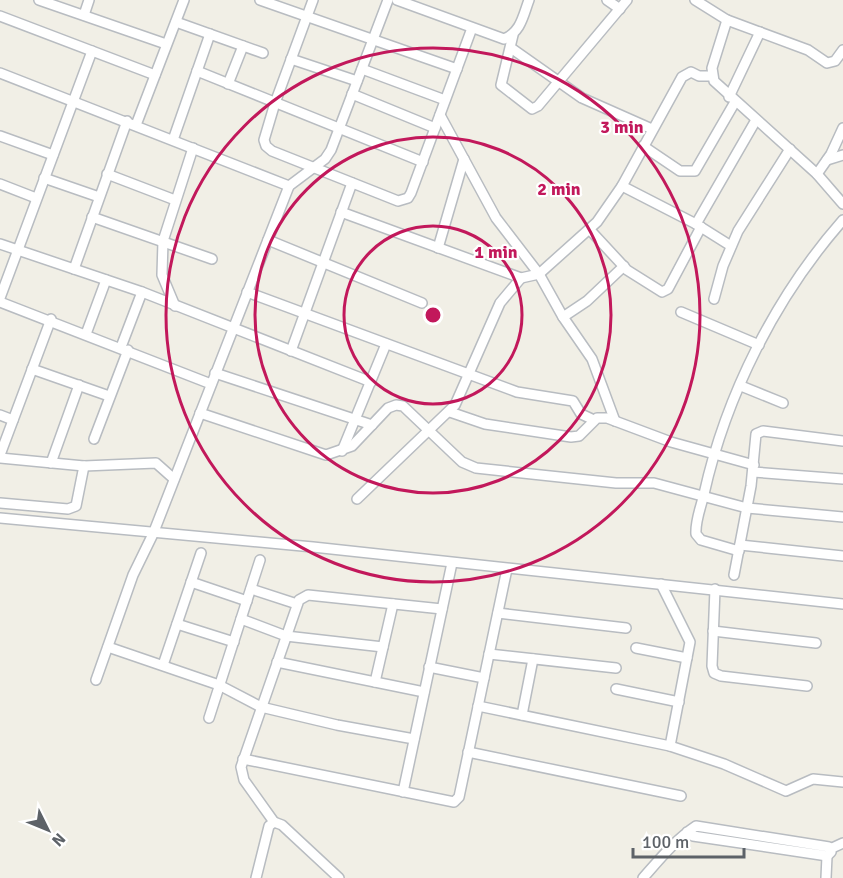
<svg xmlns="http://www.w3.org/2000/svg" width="843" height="878" viewBox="0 0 843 878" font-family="Signika,sans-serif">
<rect width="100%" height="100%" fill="#f1efe6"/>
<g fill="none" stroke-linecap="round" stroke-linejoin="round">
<defs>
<g id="minor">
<polyline points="39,0 166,44"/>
<polyline points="260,0 457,69"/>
<polyline points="313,0 275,103 264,140 266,146 272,151 398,201 408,198 411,193 472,28"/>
<path d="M397 0 504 39C521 32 523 16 529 0"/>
<polyline points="607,0 620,9"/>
<polyline points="695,0 727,20 808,50 827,63 835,61 843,50"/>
<polyline points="84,15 89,0"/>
<polyline points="0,16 155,75"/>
<polyline points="727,20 712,68 714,81 817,174 843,204"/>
<polyline points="176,22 263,53"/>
<polyline points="513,35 501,85 532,109 538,106 627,0"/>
<polyline points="511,48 582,98 652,129"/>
<polyline points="291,59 357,81"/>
<polyline points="362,69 445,100"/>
<polyline points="197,71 423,162"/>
<polyline points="0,73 289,186"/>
<polyline points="228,84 243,46"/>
<polyline points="352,94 435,128"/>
<polyline points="729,97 760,32"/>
<polyline points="440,115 496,218 539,274 563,317 592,359 615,421"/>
<polyline points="136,125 184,0"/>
<polyline points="0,136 53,155"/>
<polyline points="173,140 210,34"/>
<polyline points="643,146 680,171 695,171 735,102"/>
<polyline points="827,160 843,155"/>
<polyline points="107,174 175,200"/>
<polyline points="817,174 831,154 843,128"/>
<polyline points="44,178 99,197"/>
<polyline points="0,184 36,198"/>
<polyline points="622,186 696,224 731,246"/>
<polyline points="341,212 521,278 539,274 597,222 622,186 682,77 691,72 699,76 712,76"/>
<polyline points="92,217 212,259"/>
<polyline points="696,224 756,120"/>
<polyline points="590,230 627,270 662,292 668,289 701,227"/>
<polyline points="268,240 422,303"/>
<polyline points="0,244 142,292 371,382"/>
<polyline points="438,248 464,159"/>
<polyline points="74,269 127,121"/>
<polyline points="247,292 517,392 573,401 581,414 594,420"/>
<polyline points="0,298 92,51"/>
<polyline points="714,299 723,266 738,231 790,149"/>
<polyline points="0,302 211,384"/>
<polyline points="175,306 162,275 163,241 193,148"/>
<polyline points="681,312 759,345"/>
<polyline points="563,317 587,301 624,266"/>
<polyline points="86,334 106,280"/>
<polyline points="121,347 142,292"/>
<polyline points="291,351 352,183"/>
<polyline points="32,369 109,396"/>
<polyline points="215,373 372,425"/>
<polyline points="741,386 783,403"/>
<polyline points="450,412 485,424 571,437 579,436 597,418 607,418 671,442 754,465"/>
<polyline points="200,413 326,455 352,446 388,408 396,405 403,406 462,462 476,468 616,483 654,483 747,508 843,517"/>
<polyline points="0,415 13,420"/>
<polyline points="94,439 128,350"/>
<polyline points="342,451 386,344"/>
<polyline points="0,455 51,319"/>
<polyline points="0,458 84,466 156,463 174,479"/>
<polyline points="51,463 79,385"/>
<polyline points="753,472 843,479"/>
<polyline points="357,499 455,405 500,303 521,278"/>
<polyline points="0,503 68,509 76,506 84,466"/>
<polyline points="0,518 313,547 843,604"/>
<polyline points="740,545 843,556"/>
<path d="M739 551 701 540 696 534C695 521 701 507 704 494 726 395 776 296 843 220"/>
<polyline points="734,575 751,486 756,434 763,431 843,441"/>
<polyline points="191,582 247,601"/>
<polyline points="661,584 690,642 670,746"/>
<polyline points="251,589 297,604"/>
<polyline points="715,589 712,666 714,673 721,676 807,686"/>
<polyline points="498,613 626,628"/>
<polyline points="241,619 286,636 383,647"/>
<polyline points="177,624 234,642"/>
<polyline points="713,631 816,643"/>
<polyline points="108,647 219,685 261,707 337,725 414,739"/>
<polyline points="636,648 687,658"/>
<polyline points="489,654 616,668"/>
<polyline points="277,662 424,692"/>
<polyline points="163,665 201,553"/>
<polyline points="429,667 484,678"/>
<polyline points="96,680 133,575 153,534 289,186 325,159 331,150 388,0"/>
<polyline points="375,682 393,604"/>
<polyline points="616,689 679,702"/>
<polyline points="478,706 670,746 724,764 786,791 813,779 843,782"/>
<polyline points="522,715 533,659"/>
<polyline points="209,718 260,560"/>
<polyline points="468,752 681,796"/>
<polyline points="243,759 454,802 459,797 507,569"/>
<polyline points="403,792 452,563"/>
<polyline points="274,822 244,780 241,767 299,600 308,595 442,609"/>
<polyline points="830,849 843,843"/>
<polyline points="256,878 269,826 274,822 282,825 339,878"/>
<path d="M643 878C659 860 675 840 696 826L823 846 829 847 831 852 827 856 821 855 693 836 687 832"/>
<polyline points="826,878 827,856"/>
</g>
</defs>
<use href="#minor" stroke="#b8bcc1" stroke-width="12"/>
<use href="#minor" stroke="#fff" stroke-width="9"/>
</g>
<g fill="none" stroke="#c2185b" stroke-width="3">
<circle cx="433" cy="315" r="89"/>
<circle cx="433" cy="315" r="178"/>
<circle cx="433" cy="315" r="267"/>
</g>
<circle cx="433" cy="315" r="9" fill="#c2185b" stroke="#fff" stroke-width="3"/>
<g font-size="18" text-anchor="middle" font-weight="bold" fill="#c2185b" stroke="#fff" stroke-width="4.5" stroke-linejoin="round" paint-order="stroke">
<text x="622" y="133">3 min</text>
<text x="559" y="195">2 min</text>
<text x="496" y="258">1 min</text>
</g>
<g transform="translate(48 830) rotate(133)" stroke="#ffffff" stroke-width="4.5" paint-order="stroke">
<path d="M0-4.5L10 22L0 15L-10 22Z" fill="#5d6268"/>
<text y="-9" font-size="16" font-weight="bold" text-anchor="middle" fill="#5d6268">N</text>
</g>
<path d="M633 848v9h111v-9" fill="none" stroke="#5d6268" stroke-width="3"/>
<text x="642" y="848" font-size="18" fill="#5d6268" stroke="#ffffff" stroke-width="4.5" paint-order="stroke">100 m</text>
</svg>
